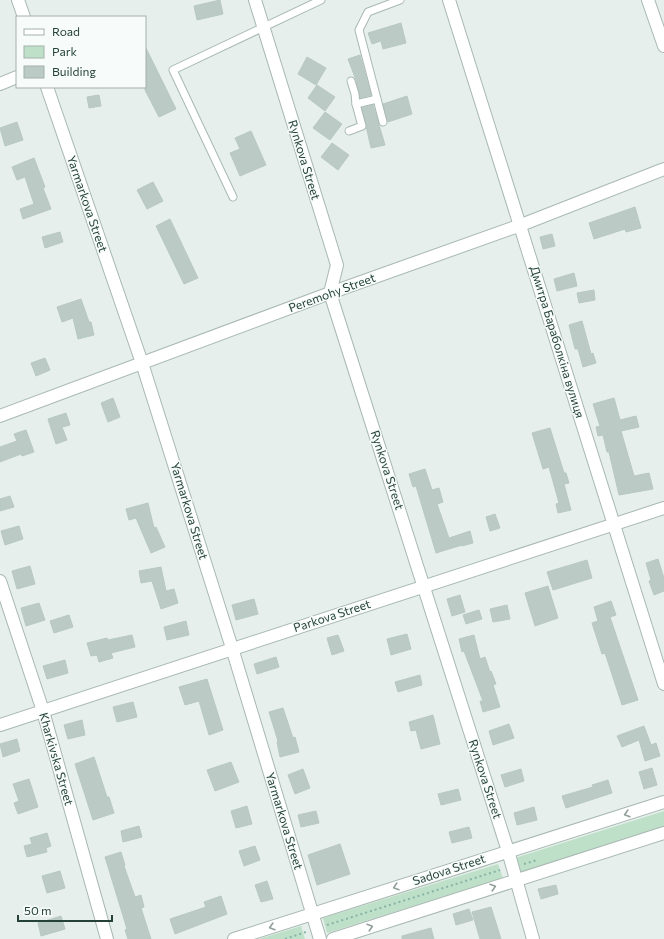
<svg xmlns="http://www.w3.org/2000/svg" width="664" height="939" viewBox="0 0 664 939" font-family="Commissioner,sans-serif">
<rect width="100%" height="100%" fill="#e6efeb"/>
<g fill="#bfe0c8">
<polygon points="664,811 664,828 519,873 515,858"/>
<polygon points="498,864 503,878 327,933 323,918"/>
<polygon points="301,926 305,939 259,939"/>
</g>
<g fill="#bbcac4" stroke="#b8c9c2">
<polygon points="220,0 223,14 197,20 194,6"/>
<polygon points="401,23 406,43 383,49 381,41 372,44 368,33"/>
<polygon points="145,46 176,109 159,117 145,90"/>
<polygon points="360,55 371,95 360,98 356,80 348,59"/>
<polygon points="307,57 326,68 316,85 298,74"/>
<polygon points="317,85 335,97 325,111 308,98"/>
<polygon points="99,95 101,106 89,108 87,97"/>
<polygon points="407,96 412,114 388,122 383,104"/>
<polygon points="373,105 385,145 371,148 362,108"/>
<polygon points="325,112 342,124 330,140 313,128"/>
<polygon points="17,122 23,140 5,146 0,128"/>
<polygon points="251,131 266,165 240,176 230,153 240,149 235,138"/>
<polygon points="332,143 349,155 338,170 321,157"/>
<polygon points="34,158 45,187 43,188 51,209 23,219 20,209 34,204 25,177 17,180 12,167"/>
<polygon points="153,182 163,201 147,209 137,190"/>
<polygon points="635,207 641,228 626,232 625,229 594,239 589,223"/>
<polygon points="170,219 198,278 184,284 156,226"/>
<polygon points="60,232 63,242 45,248 42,237"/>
<polygon points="552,234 555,246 543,249 540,237"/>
<polygon points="574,273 577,286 557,291 554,279"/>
<polygon points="594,290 595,300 579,303 577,293"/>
<polygon points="81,299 89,322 91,322 94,335 78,339 73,318 62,322 57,307"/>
<polygon points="582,321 591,354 593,353 596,363 583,367 578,349 575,349 569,325"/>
<polygon points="45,358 50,370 36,376 31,363"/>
<polygon points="113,398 120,417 108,422 101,403"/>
<polygon points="614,398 620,420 636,416 639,427 621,431 634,476 649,473 653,489 619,495 609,452 607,452 603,435 598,436 596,427 600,426 593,404"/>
<polygon points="66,413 70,425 62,427 67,440 56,444 48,419"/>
<polygon points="550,428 564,473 566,473 569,483 564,484 571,510 558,513 556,504 559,503 549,467 543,469 532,433"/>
<polygon points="26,430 34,452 22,456 21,454 0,462 0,447 17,441 14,434"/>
<polygon points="425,469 432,490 439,488 443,502 437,504 449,538 470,531 473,543 462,546 462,545 436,553 416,486 413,487 409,474"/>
<polygon points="10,496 14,507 0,511 0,499"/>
<polygon points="148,503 154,528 156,527 165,547 151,553 136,518 129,520 126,509"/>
<polygon points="495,514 500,528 490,531 486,517"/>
<polygon points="19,526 23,539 5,545 1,531"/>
<polygon points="658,559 664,578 664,591 654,595 649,581 651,580 646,563"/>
<polygon points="587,560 592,578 553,590 547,572"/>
<polygon points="30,566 35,584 17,589 12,571"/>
<polygon points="161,567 166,591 174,589 178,603 161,609 152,581 141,583 139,571"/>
<polygon points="548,586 558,618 535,626 525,593"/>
<polygon points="460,595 465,612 452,616 447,599"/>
<polygon points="254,599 258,614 236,620 232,605"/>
<polygon points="611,601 616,615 610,617 638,700 622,705 605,653 602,654 592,623 598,621 594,607"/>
<polygon points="39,603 45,620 26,626 21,608"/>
<polygon points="507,605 510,619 493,622 490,609"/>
<polygon points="479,610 482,619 466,624 463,615"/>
<polygon points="69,615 73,627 54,633 50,621"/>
<polygon points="186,621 189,635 167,640 164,627"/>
<polygon points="407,634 411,649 391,655 387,639"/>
<polygon points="132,635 135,647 111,653 113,658 99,662 97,655 91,656 87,643 107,638 108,640"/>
<polygon points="338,635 344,651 332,655 327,638"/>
<polygon points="474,635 480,659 485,657 490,672 491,671 496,684 493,685 500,707 483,712 480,701 483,701 464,651 462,652 459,639"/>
<polygon points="276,657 279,667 257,674 254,664"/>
<polygon points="65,660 68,673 47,679 43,666"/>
<polygon points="420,675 422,685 398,692 395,682"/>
<polygon points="207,679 223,730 209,735 199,701 185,705 179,687"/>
<polygon points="133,702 137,717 117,722 113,707"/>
<polygon points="283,708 293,738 295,737 299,752 280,757 277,742 278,741 269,712"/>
<polygon points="433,715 440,744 421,749 416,730 411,731 409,722"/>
<polygon points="82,720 85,735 68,739 64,725"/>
<polygon points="509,724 514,738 493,745 489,731"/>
<polygon points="644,726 651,745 656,743 660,756 645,761 639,740 622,747 617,736"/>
<polygon points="17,739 20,751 3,757 0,744"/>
<polygon points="94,757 107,797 109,797 114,813 93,820 75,764"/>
<polygon points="231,762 239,782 215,791 207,770"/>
<polygon points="652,768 657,785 644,789 639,772"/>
<polygon points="303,769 310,788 295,794 288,775"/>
<polygon points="521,769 524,781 505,787 501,775"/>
<polygon points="29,779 38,807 18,814 14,803 19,801 13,784"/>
<polygon points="608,780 612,793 566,808 562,796 593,787 592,785"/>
<polygon points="458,789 461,800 441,805 438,794"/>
<polygon points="247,806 252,824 236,828 231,811"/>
<polygon points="534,807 537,820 517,825 514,813"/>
<polygon points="316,811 319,823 301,827 298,815"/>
<polygon points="139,826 142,837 123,842 121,831"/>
<polygon points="469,827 472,838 452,843 449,832"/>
<polygon points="47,833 51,846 46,848 47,852 27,857 24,846 32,844 30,838"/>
<polygon points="340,844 350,874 317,885 308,855"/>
<polygon points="255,846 260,860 244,866 239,851"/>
<polygon points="121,852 125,865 124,866 135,897 141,895 144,907 141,908 151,939 128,939 125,930 127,929 105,857"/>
<polygon points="60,871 65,888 47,893 42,876"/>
<polygon points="267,881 273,899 261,902 255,885"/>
<polygon points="556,885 558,894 541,899 538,889"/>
<polygon points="221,896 227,914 175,934 170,919 206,907 204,902"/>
<polygon points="491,907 501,939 480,939 472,912"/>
<polygon points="469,909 473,920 456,925 453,914"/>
<polygon points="61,916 65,929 41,936 38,923"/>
<polygon points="431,928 434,939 402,939 402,936"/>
</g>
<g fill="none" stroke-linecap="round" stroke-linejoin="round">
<defs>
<g id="service">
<polyline points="351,81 355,94 356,104"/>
<polyline points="383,122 359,30 368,12 400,0"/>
<polyline points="349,131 362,126 356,104 377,99"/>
<polyline points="233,197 173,70 321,0"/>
</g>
<g id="minor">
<polyline points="18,0 24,17"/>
<polyline points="255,0 337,265 330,293 508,851 533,939"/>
<polyline points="449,0 664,684"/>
<polyline points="648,0 664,46"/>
<polyline points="0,84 17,77"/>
<polyline points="47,87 142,363 232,648 320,939"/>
<polyline points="0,416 330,293 521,225 664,169"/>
<polyline points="0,581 43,711 107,939"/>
<polyline points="0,725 664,508"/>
<polyline points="234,939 664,802"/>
<polyline points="333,939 664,833"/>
</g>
</defs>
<use href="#service" stroke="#a8b8b2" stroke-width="9"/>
<use href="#minor" stroke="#a8b8b2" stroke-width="14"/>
<g stroke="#86b3a5" stroke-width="2" stroke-dasharray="2 3" stroke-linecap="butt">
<polyline points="524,864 537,860"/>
<polyline points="327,925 500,870"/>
<polyline points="285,939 306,932"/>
</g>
<use href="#service" stroke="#fff" stroke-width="7"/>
<use href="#minor" stroke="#fff" stroke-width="12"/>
</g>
<defs><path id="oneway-chevron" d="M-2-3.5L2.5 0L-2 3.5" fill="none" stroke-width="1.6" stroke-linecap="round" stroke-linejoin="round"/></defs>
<g stroke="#92a09c">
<use href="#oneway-chevron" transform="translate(627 814) rotate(163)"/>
<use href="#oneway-chevron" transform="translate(396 887) rotate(162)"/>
<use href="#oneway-chevron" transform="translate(493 887) rotate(-18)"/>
<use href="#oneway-chevron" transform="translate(272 927) rotate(163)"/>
<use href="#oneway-chevron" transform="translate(370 927) rotate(-18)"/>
</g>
<g text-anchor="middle" stroke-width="3" stroke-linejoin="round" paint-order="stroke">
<g font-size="12" fill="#24423a" stroke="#f7fbf9">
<text transform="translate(304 160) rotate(73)" y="4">Rynkova Street</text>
<text transform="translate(87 204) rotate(71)" y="4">Yarmarkova Street</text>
<text transform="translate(332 293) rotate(-20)" y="4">Peremohy Street</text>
<text transform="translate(557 342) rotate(73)" y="4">Дмитра Бараболкіна вулиця</text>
<text transform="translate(387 470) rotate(72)" y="4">Rynkova Street</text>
<text transform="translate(189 511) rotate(73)" y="4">Yarmarkova Street</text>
<text transform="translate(332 616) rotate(-18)" y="4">Parkova Street</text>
<text transform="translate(56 759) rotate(74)" y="4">Kharkivska Street</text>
<text transform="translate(485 779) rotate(72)" y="4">Rynkova Street</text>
<text transform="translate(284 821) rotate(73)" y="4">Yarmarkova Street</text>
<text transform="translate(449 870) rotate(-18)" y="4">Sadova Street</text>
</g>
</g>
<rect x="16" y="16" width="130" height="72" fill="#f7fbf9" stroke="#a3b1ad"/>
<rect x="24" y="29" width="20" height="6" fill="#ffffff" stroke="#a3b1ad"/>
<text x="52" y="36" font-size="12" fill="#24423a">Road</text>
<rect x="24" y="46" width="20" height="12" fill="#bfe0c8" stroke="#a3b1ad"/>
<text x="52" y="56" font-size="12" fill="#24423a">Park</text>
<rect x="24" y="66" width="20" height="12" fill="#bbcac4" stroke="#a3b1ad"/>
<text x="52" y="76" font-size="12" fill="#24423a">Building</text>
<path d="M18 915v6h94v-6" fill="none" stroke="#24423a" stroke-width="2"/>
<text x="24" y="915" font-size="12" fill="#24423a" stroke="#f7fbf9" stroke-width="3" paint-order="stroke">50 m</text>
</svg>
